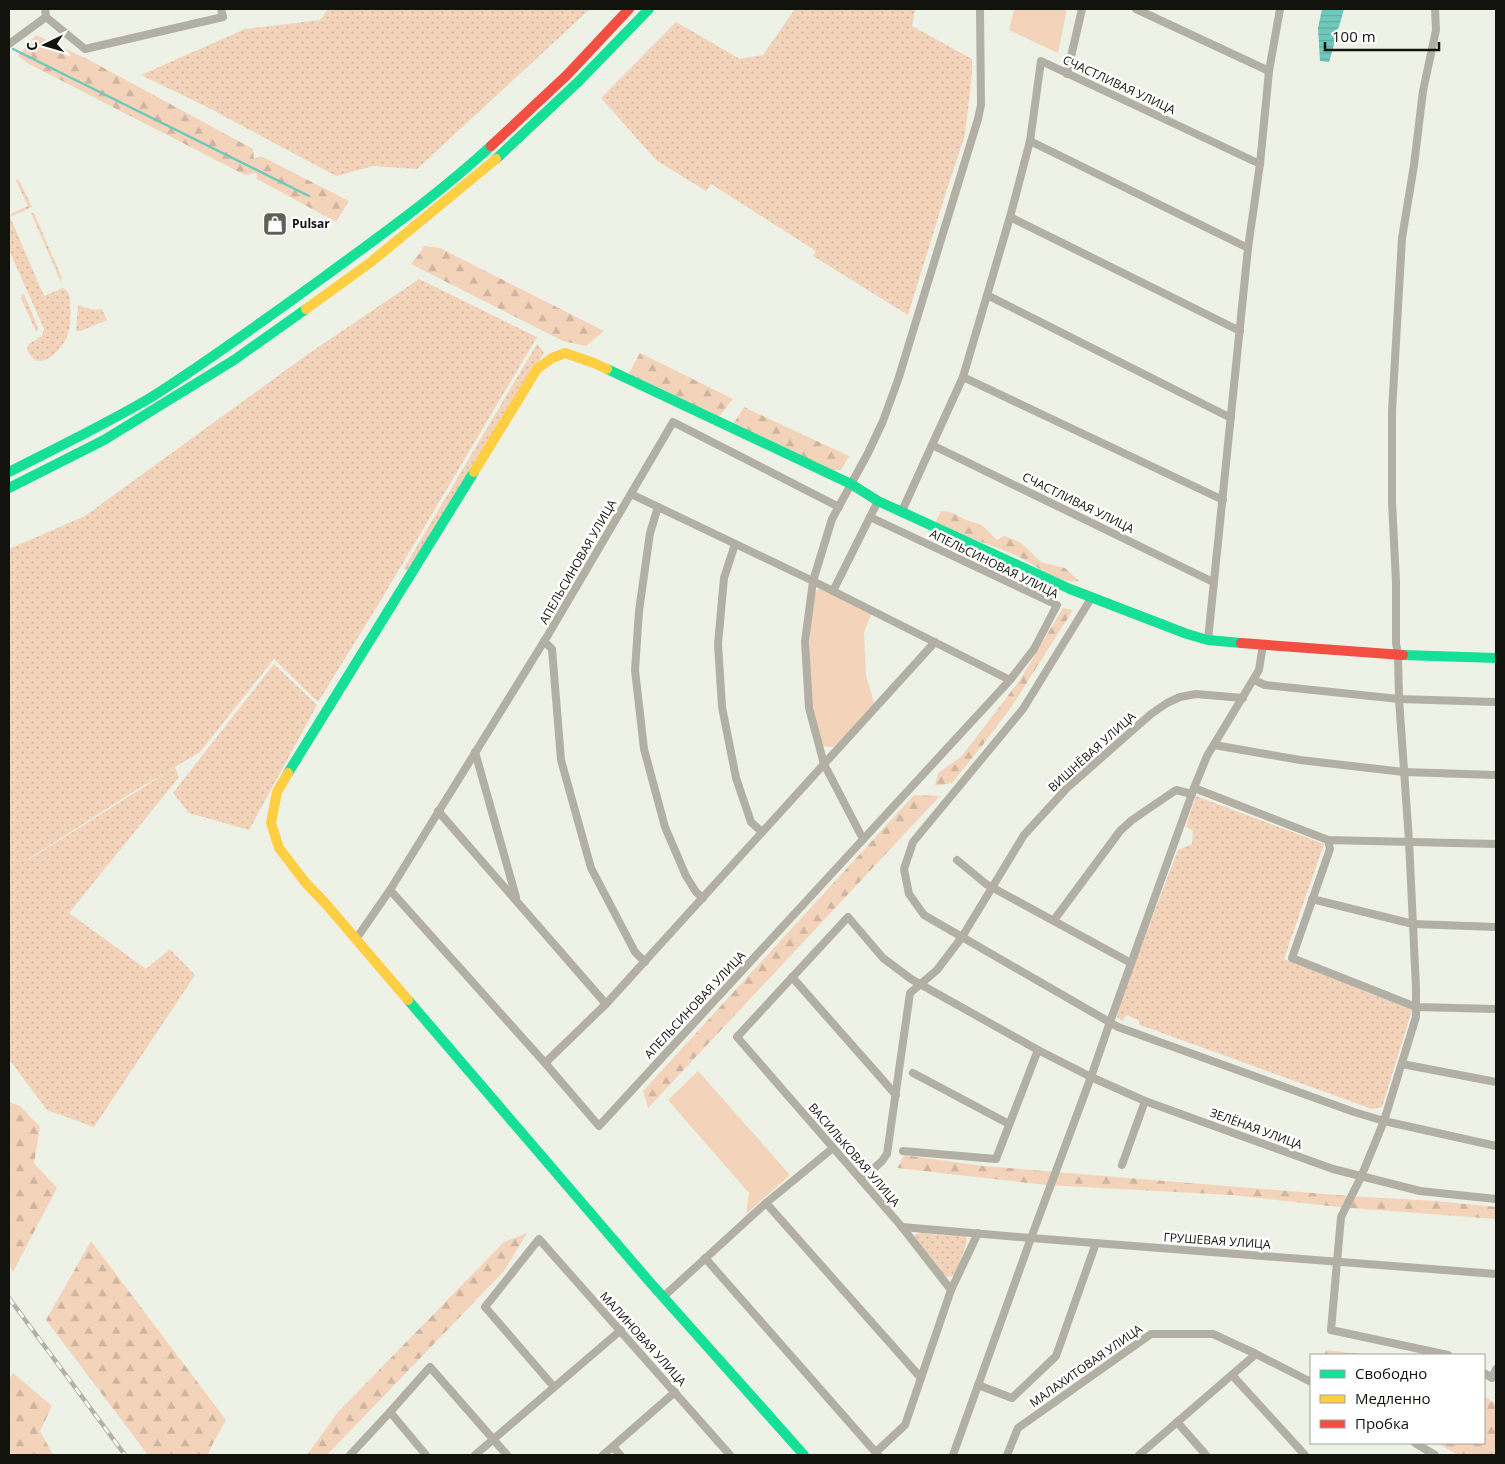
<svg xmlns="http://www.w3.org/2000/svg" width="1505" height="1464" viewBox="0 0 1505 1464" font-family="'Open Sans',sans-serif">
<defs>
<pattern id="grass-dots" width="8" height="8" patternUnits="userSpaceOnUse" patternTransform="scale(1.25)"><rect width="8" height="8" fill="#f3d4bb"/><path d="M2 2h.1M6 6h.1" fill="none" stroke="#cfb5a0" stroke-width="1.8" stroke-linecap="round"/></pattern>
<pattern id="forest-firs" width="22" height="20" patternUnits="userSpaceOnUse" patternTransform="scale(1.25)"><rect width="22" height="20" fill="#f3d4bb"/><path d="M5 1l3.5 6h-7zM16 11l3.5 6h-7z" fill="#cfb5a0"/></pattern>
<pattern id="water-rules" width="6" height="5" patternUnits="userSpaceOnUse" patternTransform="scale(1.25)"><rect width="6" height="5" fill="#6fc8bc"/><path d="M0 2.5h6" fill="none" stroke="#5faba0"/></pattern>
</defs>
<rect width="100%" height="100%" fill="#eef1e6"/>
<g fill="url(#grass-dots)" fill-rule="evenodd">
<polygon points="328,9 590,9 417,169 373,166 336,176 207,107 141,75 245,29 320,20"/>
<polygon points="795,9 915,9 912,26 972,59 972,75 965,135 947,189 908,315 813,256 816,251 711,184 706,191 656,160 601,98 676,22 740,59 763,55"/>
<path d="M17 179 20 182 32 207 10 217 44 296 63 288C70 291 70 298 70 305 71 316 71 329 66 339 58 354 36 374 27 349L29 344 42 336 44 329 9 250V215L28 206 16 181Z"/>
<polygon points="31,213 34,213 62,278 61,282"/>
<path d="M419 279 537 337 381 600 318 702 274 659 200 752 175 767 179 777 69 913 146 969 170 949 195 975 94 1127 47 1110 9 1059V549L85 516 308 354ZM166 773 28 860H27L139 788Z"/>
<polygon points="22,294 24,294 37,325 38,330 36,332 21,298"/>
<path d="M78 305C87 308 93 311 102 309L107 320 81 331H76Z"/>
<polygon points="537,344 544,353 407,571 404,568"/>
<polygon points="274,664 317,705 249,830 189,813 173,793"/>
<polygon points="1196,796 1324,844 1284,959 1412,1010 1382,1107 1372,1109 1140,1025 1138,1020 1127,1015 1122,1021 1117,1017 1118,1007 1178,850 1192,844 1193,831 1186,826"/>
<polygon points="920,1231 962,1233 966,1237 967,1242 955,1275 950,1277 945,1276 915,1242 915,1235"/>
</g>
<g fill="url(#forest-firs)">
<polygon points="36,35 91,61 253,149 254,159 261,156 349,201 336,222 257,179 256,173 245,175 29,64 18,56"/>
<polygon points="424,246 440,248 604,331 586,346 563,341 411,264 420,253"/>
<polygon points="640,353 733,399 717,419 626,379"/>
<polygon points="744,407 849,456 841,470 821,471 732,426"/>
<path d="M941 511 951 512 966 520 982 525 997 540 1004 536 1020 542 1041 562 1065 568 1079 581C1059 585 1033 563 1015 555 989 544 961 535 934 525Z"/>
<polygon points="1063,608 1073,610 1012,706 985,742 952,783 935,786 938,773 961,757 1020,680"/>
<polygon points="914,795 940,796 648,1108 643,1091"/>
<polygon points="9,1102 20,1106 40,1127 34,1163 57,1188 13,1272 9,1266"/>
<polygon points="904,1155 983,1166 1349,1196 1436,1201 1496,1207 1496,1219 1338,1207 1232,1195 1046,1185 897,1168"/>
<polygon points="527,1233 504,1271 327,1455 307,1455 338,1412 504,1242"/>
<polygon points="91,1241 226,1420 212,1445 208,1455 148,1455 46,1320"/>
<polygon points="1326,1350 1368,1355 1323,1355"/>
<polygon points="13,1373 52,1406 40,1431 53,1455 9,1455 9,1379"/>
<polygon points="1484,1396 1496,1404 1496,1455 1458,1455 1437,1443 1484,1443"/>
</g>
<g fill="#f3d4bb">
<polygon points="1014,9 1067,9 1058,53 1009,30"/>
<polygon points="820,588 872,612 864,632 866,675 874,703 834,747 822,746 813,715 808,662 813,594"/>
<polygon points="698,1071 790,1175 746,1214 749,1193 668,1100"/>
</g>
<polygon fill="url(#water-rules)" points="1322,9 1344,9 1329,62 1320,61 1318,28"/>
<g fill="none" stroke-linecap="round" stroke-linejoin="round">
<polyline stroke="#6fc8bc" stroke-width="2.5" points="13,49 309,196"/>
<g stroke="#b2afa4" stroke-width="8">
<polyline points="45,9 46,17 85,49 223,17 221,9"/>
<polyline points="1136,9 1269,71"/>
<polyline points="1435,9 1436,30 1423,91 1414,165 1402,238 1392,411 1392,502 1396,582 1396,643 1398,655 1399,699 1409,841 1416,988 1416,1017 1384,1121 1361,1177 1341,1217 1331,1330 1448,1355"/>
<polyline points="9,44 46,17"/>
<polyline points="1067,74 1082,9"/>
<polyline points="1030,141 1248,248"/>
<polyline points="1010,217 1240,331"/>
<polyline points="987,295 1231,418"/>
<polyline points="963,377 1223,500"/>
<polyline points="932,445 1213,582"/>
<polyline points="631,494 813,581 1010,680"/>
<polyline points="658,507 650,533 639,611 635,670 644,749 665,827 686,876 696,892 703,898"/>
<polyline points="839,507 673,422 548,635 390,890 545,1063 599,1126 1010,680 1034,649 1057,605 870,517"/>
<polyline points="902,511 963,377 1010,217 1030,141 1041,61 1260,164"/>
<polyline points="735,544 724,578 718,644 722,707 736,778 751,822 762,832"/>
<polyline points="833,591 878,501"/>
<polyline points="1092,597 1023,709 913,842 904,869 909,894 924,915 1118,1027 1354,1112 1384,1121 1496,1146"/>
<polyline points="1208,640 1248,248 1260,164 1269,71 1280,9"/>
<polyline points="544,641 552,649 561,760 591,868 635,952 645,962"/>
<polyline points="1254,680 1265,685 1399,699 1496,702"/>
<polyline points="1214,745 1300,760 1404,772 1496,775"/>
<polyline points="475,752 516,897"/>
<polyline points="1194,788 1207,756 1259,670 1263,644"/>
<polyline points="438,811 606,1004"/>
<polyline points="863,839 824,764 809,708 805,642 813,581 832,519 868,453 883,421 898,380 978,119 981,105 980,9"/>
<polyline points="1328,840 1330,849 1292,958 1416,1007 1496,1009"/>
<polyline points="957,860 986,884 1131,963"/>
<polyline points="1312,899 1413,924 1496,927"/>
<polyline points="1054,920 1120,831 1132,820 1176,790 1192,794"/>
<polyline points="356,939 390,890"/>
<polyline points="792,977 896,1095"/>
<polyline points="545,1063 606,1004 935,642"/>
<polyline points="1402,1064 1496,1082"/>
<polyline points="913,1073 1009,1124"/>
<polyline points="903,1151 996,1159 1038,1050"/>
<polyline points="1122,1165 1145,1101"/>
<polyline points="861,1180 882,1161 887,1154 910,993 937,970 962,937 1024,835 1067,788 1151,714 1167,703 1180,697 1196,694 1243,698"/>
<polyline points="766,1203 921,1378"/>
<polyline points="902,1227 1031,1238 1496,1274"/>
<polyline points="705,1258 878,1455"/>
<polyline points="951,1290 902,1227 737,1037 848,917 883,958 911,979 1038,1050 1091,1077 1145,1101 1333,1169 1420,1191 1496,1199"/>
<polyline points="663,1297 766,1203 833,1148"/>
<polyline points="1484,1373 1492,1378 1496,1369"/>
<polyline points="1232,1375 1305,1455"/>
<polyline points="978,1385 1012,1398 1056,1356 1096,1243"/>
<polyline points="554,1387 485,1307 539,1239 730,1455"/>
<polyline points="390,1412 426,1455"/>
<polyline points="1177,1422 1206,1455"/>
<polyline points="1415,1443 1435,1455"/>
<polyline points="613,1447 620,1455"/>
<polyline points="876,1452 905,1425 951,1290 978,1233"/>
<polyline points="350,1455 390,1412 430,1367 507,1455"/>
<polyline points="475,1455 621,1330"/>
<polyline points="603,1455 675,1392"/>
<polyline points="953,1455 1031,1238 1091,1077 1110,1022 1194,788 1328,840 1496,844"/>
<polyline points="1007,1455 1018,1428 1151,1334 1213,1334 1256,1354"/>
<polyline points="1139,1455 1256,1354 1311,1382"/>
</g>
<g stroke="#16e098" stroke-width="10">
<polyline points="496,159 579,81 649,9"/>
<polyline points="607,369 851,484 878,501 1070,589 1187,634 1208,640 1241,643"/>
<path d="M9 472C56 448 104 425 150 398 210 360 267 318 324 277 381 235 439 194 491 146"/>
<polyline points="9,488 104,440 234,360 306,309"/>
<polyline points="1403,655 1496,658"/>
<polyline points="288,773 474,472"/>
<polyline points="408,1000 648,1280 804,1455"/>
</g>
<g stroke="#ffcf43" stroke-width="10">
<polyline points="306,309 371,262 496,159"/>
<polyline points="474,472 537,369 552,358 565,353 594,363 607,369"/>
<polyline points="288,773 277,792 271,823 279,848 305,882 326,904 408,1000"/>
</g>
<g stroke="#f24e42" stroke-width="10">
<polyline points="491,146 567,75 629,9"/>
<polyline points="1241,643 1403,655"/>
</g>
<defs>
<polyline id="rail" points="9,1298 125,1455"/>
</defs>
<use href="#rail" stroke="#b2b1a7" stroke-width="4.5"/>
<use href="#rail" stroke="#fff" stroke-width="2.5" stroke-dasharray="8" stroke-linecap="butt"/>
</g>
<defs>
<symbol id="shop-square" viewBox="-11 -11 22 22"><rect x="-9" y="-9" width="18" height="18" rx="4" fill="#5f6159" stroke="#fff"/><path d="M-5-2.5h2.3a2.7 3.5 0 0 1 5.4 0H5L5.5 6h-11ZM-1.5-2.5h3a1.5 2.3 0 0 0-3 0Z" fill="#fff"/></symbol>
</defs>
<g fill-rule="evenodd">
<use href="#shop-square" x="261" y="210" width="28" height="28"/>
</g>
<g text-anchor="middle" stroke-width="5" stroke-linejoin="round" paint-order="stroke">
<g font-size="12" fill="#12130d" stroke="#fff">
<text transform="translate(1119 85) rotate(25)" y="4">СЧАСТЛИВАЯ УЛИЦА</text>
<text transform="translate(1078 503) rotate(26)" y="4">СЧАСТЛИВАЯ УЛИЦА</text>
<text transform="translate(578 562) rotate(-60)" y="4">АПЕЛЬСИНОВАЯ УЛИЦА</text>
<text transform="translate(994 564) rotate(26)" y="4">АПЕЛЬСИНОВАЯ УЛИЦА</text>
<text transform="translate(1092 752) rotate(-42)" y="4">ВИШНЁВАЯ УЛИЦА</text>
<text transform="translate(695 1005) rotate(-47)" y="4">АПЕЛЬСИНОВАЯ УЛИЦА</text>
<text transform="translate(1256 1129) rotate(20)" y="4">ЗЕЛЁНАЯ УЛИЦА</text>
<text transform="translate(854 1155) rotate(49)" y="4">ВАСИЛЬКОВАЯ УЛИЦА</text>
<text transform="translate(1217 1241) rotate(4)" y="4">ГРУШЕВАЯ УЛИЦА</text>
<text transform="translate(643 1339) rotate(48)" y="4">МАЛИНОВАЯ УЛИЦА</text>
<text transform="translate(1086 1366) rotate(-35)" y="4">МАЛАХИТОВАЯ УЛИЦА</text>
</g>
<g font-size="12" font-weight="bold" fill="#12130d" stroke="#fff" text-anchor="start">
<text x="292" y="228">Pulsar</text>
</g>
</g>
<rect width="1505" height="1464" fill="none" stroke="#12130d" stroke-width="20"/>
<rect x="1310" y="1354" width="175" height="90" fill="#ffffff" stroke="#a0a19e"/>
<rect x="1320" y="1370" width="25" height="8" fill="#16e098" stroke="#a0a19e"/>
<text x="1355" y="1379" font-size="15" fill="#12130d">Свободно</text>
<rect x="1320" y="1395" width="25" height="8" fill="#ffcf43" stroke="#a0a19e"/>
<text x="1355" y="1404" font-size="15" fill="#12130d">Медленно</text>
<rect x="1320" y="1420" width="25" height="8" fill="#f24e42" stroke="#a0a19e"/>
<text x="1355" y="1429" font-size="15" fill="#12130d">Пробка</text>
<g transform="translate(45 45) rotate(265)" stroke="#ffffff" stroke-width="4" paint-order="stroke">
<path d="M0-4L9 19L0 12L-9 19Z" fill="#12130d"/>
<text y="-8" font-size="14" font-weight="bold" text-anchor="middle" fill="#12130d">С</text>
</g>
<path d="M1325 42v8h114v-8" fill="none" stroke="#12130d" stroke-width="2.5"/>
<text x="1332" y="42" font-size="15" fill="#12130d" stroke="#ffffff" stroke-width="4" paint-order="stroke">100 m</text>
</svg>
